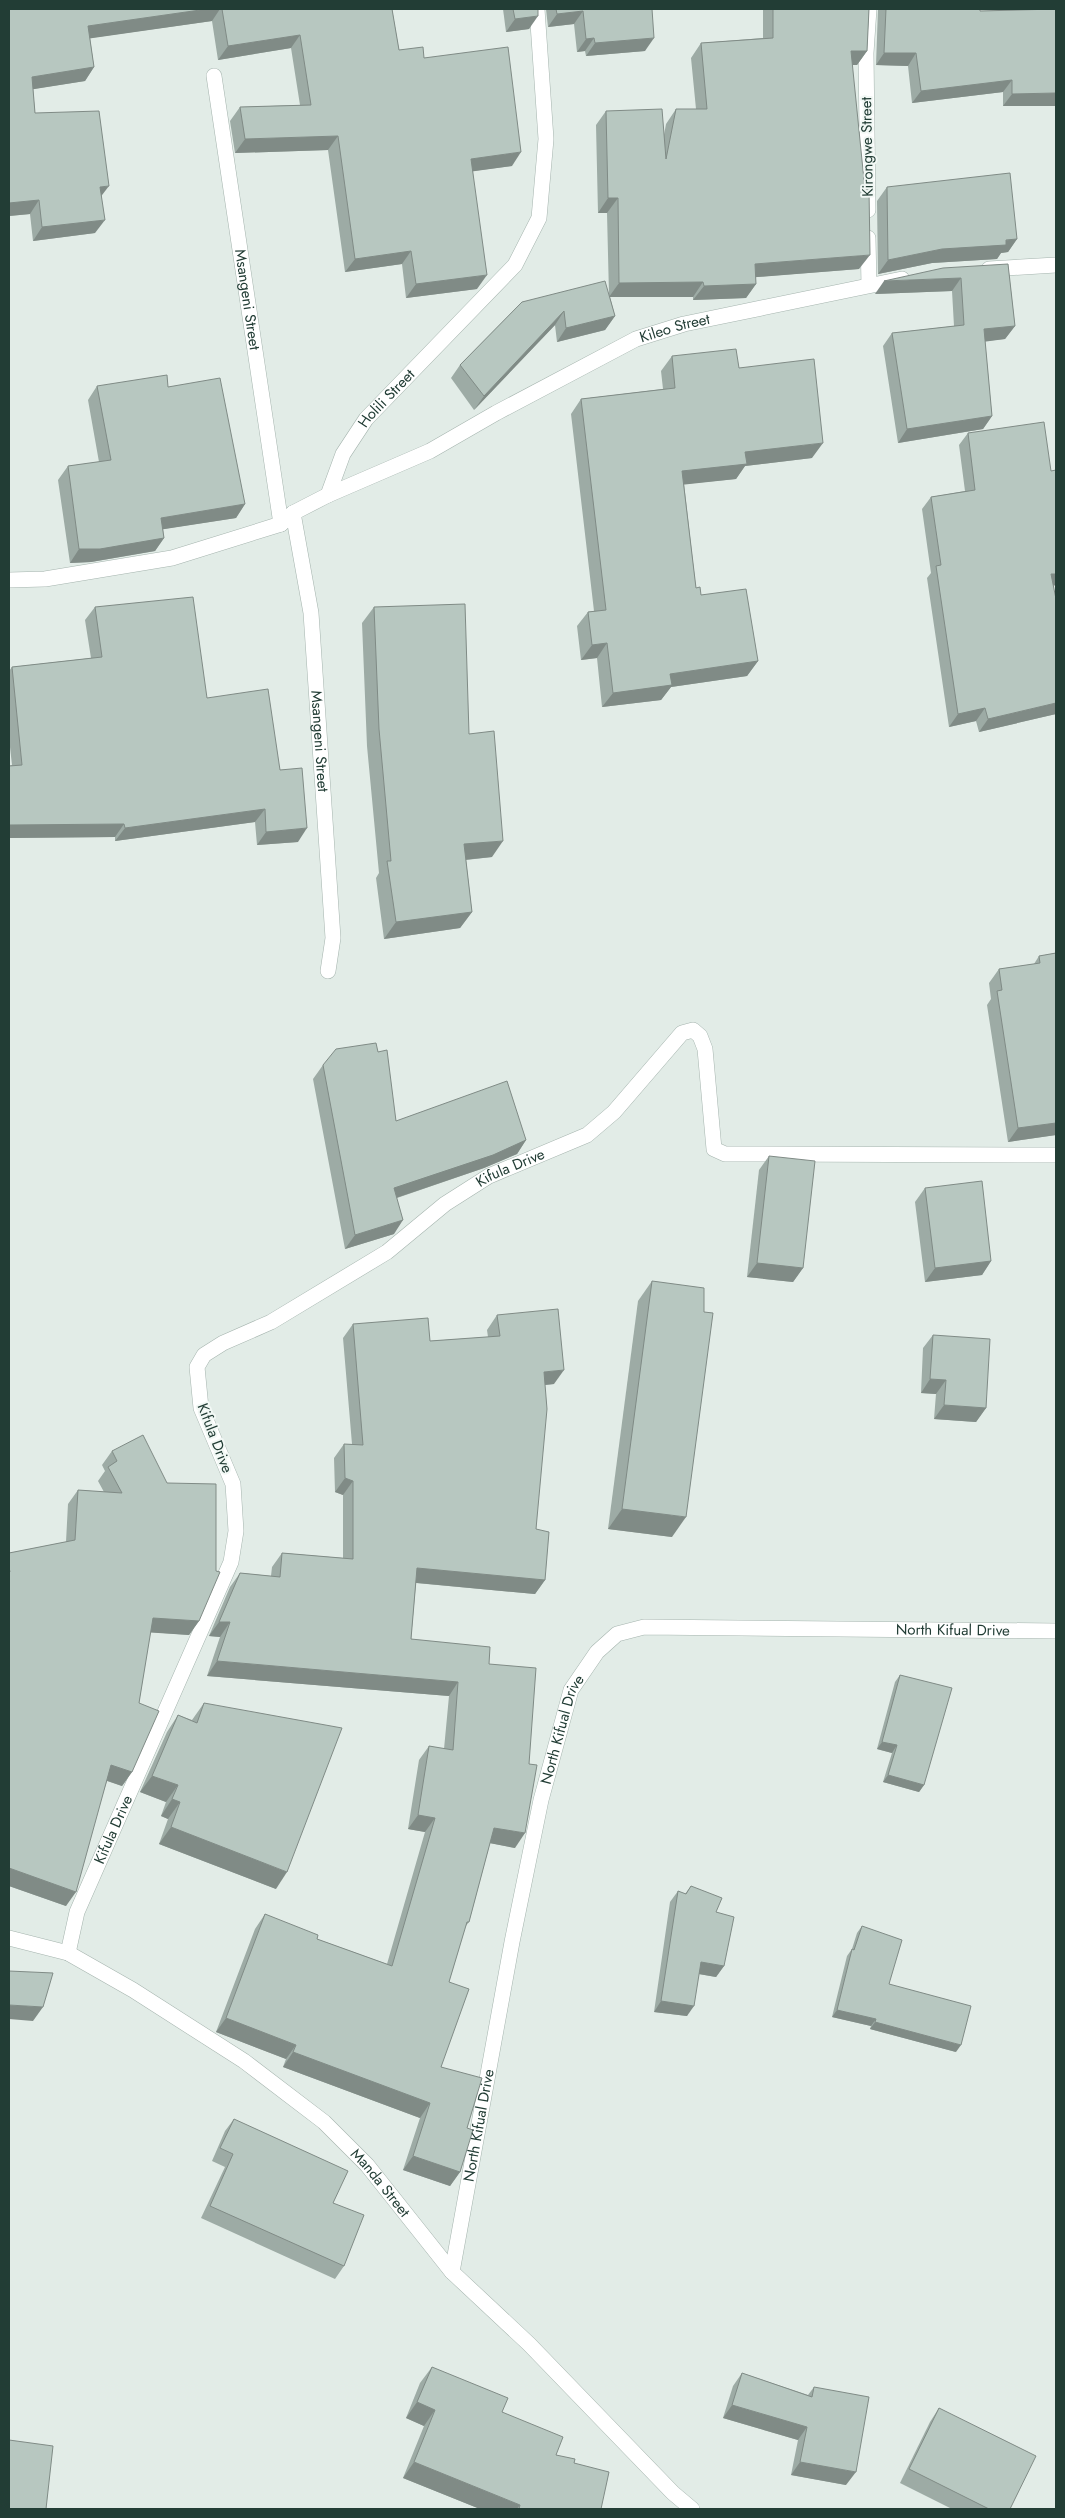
<svg xmlns="http://www.w3.org/2000/svg" width="1065" height="2518" viewBox="0 0 1065 2518" font-family="Jost,sans-serif">
<rect width="100%" height="100%" fill="#e2ece7"/>
<g fill="none" stroke-linecap="round" stroke-linejoin="round">
<defs>
<g id="minor">
<path id="s1" d="M214 76 281 524"/>
<polyline points="868,210 866,53 869,9"/>
<polyline points="868,238 869,285"/>
<polyline points="989,269 1056,265"/>
<path id="s2" d="M328 495 430 451 496 413 636 339 684 324 902 279"/>
<path id="s3" d="M293 513 311 613 333 938 328 971"/>
<path id="s4" d="M9 580 45 579 172 558 281 524 293 513 328 495 343 454 366 419 515 265 539 218 546 139 537 9"/>
<path id="s5" d="M9 1938 68 1953 133 1990 244 2061 324 2122 367 2165 452 2272 529 2344 673 2493 692 2509"/>
<path id="s6" d="M68 1953 77 1912 231 1562 236 1531 233 1484 201 1408 197 1367 204 1355 223 1343 271 1322 387 1252 445 1204 489 1176 587 1135 614 1112 682 1033 693 1030 700 1036 705 1049 714 1149 725 1154 1056 1155"/>
<path id="s7" d="M452 2272 512 1942 541 1800 571 1690 597 1652 617 1634 644 1627 1056 1631"/>
</g>
</defs>
<use href="#minor" stroke="#a5b4ae" stroke-width="16"/>
<use href="#minor" stroke="#fff" stroke-width="15"/>
</g>
<g fill="#9daba5">
<polygon points="9,9 392,9 399,50 424,58 512,166 473,171 477,289 406,298 402,264 345,272 328,150 235,153 230,121 240,107 300,105 291,48 218,60 212,21 90,38 94,67 85,81 33,89 35,113 102,196 95,233 33,241 30,214 9,216"/>
<polygon points="503,9 538,9 529,29 506,32"/>
<polygon points="546,9 652,9 645,51 586,56 585,51 577,52 574,24 548,27"/>
<polygon points="763,9 869,9 867,51 857,65 852,65 859,269 756,277 756,284 746,298 693,300 693,297 610,297 615,316 605,330 557,342 555,325 474,410 451,378 460,365 522,302 609,295 607,213 598,213 596,125 606,111 664,135 666,124 676,109 696,109 691,58 701,43 763,38"/>
<polygon points="878,9 980,9 980,11 1056,9 1056,106 1003,106 1003,92 912,103 908,66 876,65"/>
<polygon points="887,187 1017,239 1008,252 1001,253 997,259 932,263 878,274 877,201"/>
<polygon points="1008,264 1015,326 1005,339 985,341 992,416 983,429 898,443 883,346 892,333 954,326 952,291 875,294"/>
<polygon points="672,356 739,368 812,458 745,466 736,479 684,484 696,588 701,595 758,661 747,676 671,687 661,700 602,707 597,658 581,660 577,626 588,612 594,611 571,414 581,399 663,389 661,371"/>
<polygon points="97,386 168,387 245,504 236,518 163,529 164,538 155,551 91,562 70,563 58,480 68,466 99,462 88,400"/>
<polygon points="968,433 1051,471 1056,470 1056,585 1053,586 1056,714 979,732 976,721 949,727 927,578 931,573 922,509 931,497 965,491 959,445"/>
<polygon points="95,607 207,698 280,770 298,842 257,845 255,822 115,841 115,837 9,838 9,766 12,765 9,738 9,671 12,667 91,658 85,620"/>
<polygon points="374,607 469,734 492,857 466,860 472,912 460,928 384,939 376,878 379,873 367,746 362,623"/>
<polygon points="1056,953 1056,1135 1008,1142 987,1005 991,999 989,983 999,969 1034,964 1039,956"/>
<polygon points="378,1052 396,1121 526,1140 517,1154 484,1168 397,1198 394,1234 345,1249 313,1079 323,1065"/>
<polygon points="769,1156 803,1268 793,1282 747,1277 759,1170"/>
<polygon points="925,1188 991,1261 982,1275 925,1282 915,1202"/>
<polygon points="652,1281 672,1537 608,1529 638,1301"/>
<polygon points="497,1315 554,1384 545,1385 536,1529 545,1580 535,1594 416,1583 411,1639 489,1664 515,1848 490,1843 469,1922 465,1927 449,1982 441,2067 467,2128 460,2172 450,2186 403,2170 420,2118 283,2067 286,2059 216,2032 255,1929 265,1914 317,1939 387,1964 425,1832 408,1829 419,1760 429,1746 444,1749 449,1696 207,1676 220,1637 209,1636 230,1587 240,1573 271,1576 272,1567 282,1553 343,1558 343,1495 335,1492 334,1458 344,1444 352,1444 343,1338 353,1324 430,1341 488,1337 487,1330"/>
<polygon points="933,1335 986,1408 976,1422 934,1419 936,1394 921,1393 923,1348"/>
<polygon points="112,1451 199,1621 189,1635 150,1632 139,1703 132,1772 122,1786 107,1781 66,1906 9,1886 9,1553 66,1542 68,1504 78,1490 104,1492 98,1481 105,1471 102,1465"/>
<polygon points="900,1675 924,1785 919,1792 883,1782 892,1753 877,1749 895,1682"/>
<polygon points="204,1703 276,1889 159,1844 168,1819 161,1816 166,1802 140,1792 167,1732 178,1715 192,1720"/>
<polygon points="691,1886 716,1912 724,1966 716,1977 699,1974 687,2016 654,2012 670,1902 678,1891 685,1894"/>
<polygon points="862,1926 889,1984 956,2052 870,2029 871,2026 832,2017 847,1956 852,1949 857,1933"/>
<polygon points="234,2119 333,2203 344,2266 335,2279 201,2218 225,2167 212,2161 225,2131"/>
<polygon points="432,2367 502,2412 556,2455 574,2463 601,2509 480,2509 403,2478 424,2426 406,2418 420,2383"/>
<polygon points="742,2373 808,2395 814,2387 846,2485 791,2475 798,2440 723,2418 733,2386"/>
<polygon points="939,2408 1010,2509 952,2509 900,2483 930,2422"/>
</g>
<g fill="#808b86">
<polygon points="207,9 220,9 212,21 79,40 88,26"/>
<polygon points="583,11 574,24 548,27 557,14"/>
<polygon points="538,16 529,29 506,32 515,19"/>
<polygon points="300,35 291,48 218,60 228,46"/>
<polygon points="594,38 585,51 577,52 586,39"/>
<polygon points="654,38 645,51 586,56 595,43"/>
<polygon points="851,51 867,51 857,65 841,65"/>
<polygon points="884,53 916,53 908,66 876,65"/>
<polygon points="94,67 85,81 22,91 32,77"/>
<polygon points="1012,80 1003,92 912,103 921,91"/>
<polygon points="1056,93 1056,106 1003,106 1012,94"/>
<polygon points="338,136 328,150 235,153 245,139"/>
<polygon points="521,152 512,166 461,173 471,159"/>
<polygon points="109,186 99,199 100,187"/>
<polygon points="608,198 618,198 607,213 598,213"/>
<polygon points="39,200 30,214 9,216 9,203"/>
<polygon points="105,220 95,233 33,241 42,227"/>
<polygon points="1017,239 1008,252 1001,253 997,259 932,263 878,274 888,260 942,249"/>
<polygon points="411,251 402,264 345,272 355,259"/>
<polygon points="870,255 859,269 745,278 755,264"/>
<polygon points="487,275 477,289 406,298 416,284"/>
<polygon points="961,278 952,291 875,294 884,281"/>
<polygon points="703,282 693,297 609,297 619,283"/>
<polygon points="756,284 746,298 693,300 704,286"/>
<polygon points="564,311 555,325 474,410 484,396"/>
<polygon points="615,316 605,330 557,342 566,328"/>
<polygon points="1015,326 1005,339 975,343 984,329"/>
<polygon points="992,416 983,429 898,443 907,429"/>
<polygon points="823,443 812,458 745,466 736,479 671,486 682,471 745,452"/>
<polygon points="245,504 236,518 152,531 161,518"/>
<polygon points="164,538 155,551 91,562 70,563 79,549"/>
<polygon points="1051,574 1056,574 1056,585 1042,587"/>
<polygon points="607,643 597,658 581,660 592,645"/>
<polygon points="758,661 747,676 671,687 661,700 602,707 613,693 670,674"/>
<polygon points="1056,703 1056,714 979,732 988,719"/>
<polygon points="985,708 976,721 949,727 958,714"/>
<polygon points="265,809 255,822 115,841 125,828"/>
<polygon points="124,824 115,837 9,838 9,825"/>
<polygon points="307,828 298,842 257,845 266,832"/>
<polygon points="503,841 492,857 453,861 464,844"/>
<polygon points="472,912 460,928 384,939 396,922"/>
<polygon points="1056,1123 1056,1135 1008,1142 1018,1128"/>
<polygon points="526,1140 517,1154 484,1168 384,1202 394,1188"/>
<polygon points="403,1220 394,1234 345,1249 355,1235"/>
<polygon points="991,1261 982,1275 925,1282 935,1268"/>
<polygon points="757,1263 803,1268 793,1282 747,1277"/>
<polygon points="564,1370 554,1384 534,1386 544,1372"/>
<polygon points="930,1379 946,1380 936,1394 921,1393"/>
<polygon points="944,1405 986,1408 976,1422 934,1419"/>
<polygon points="345,1478 353,1481 343,1495 335,1492"/>
<polygon points="622,1509 686,1517 672,1537 608,1529"/>
<polygon points="417,1568 545,1580 535,1594 407,1582"/>
<polygon points="153,1618 199,1621 189,1635 143,1632"/>
<polygon points="219,1622 230,1622 220,1637 209,1636"/>
<polygon points="217,1661 458,1682 449,1696 207,1676"/>
<polygon points="882,1742 897,1745 892,1753 877,1749"/>
<polygon points="111,1765 132,1772 122,1786 102,1779"/>
<polygon points="888,1775 924,1785 919,1792 883,1782"/>
<polygon points="152,1776 178,1785 166,1802 140,1792"/>
<polygon points="172,1799 180,1802 168,1819 161,1816"/>
<polygon points="418,1815 435,1818 425,1832 408,1829"/>
<polygon points="171,1827 287,1872 276,1889 159,1844"/>
<polygon points="494,1828 525,1833 515,1848 484,1842"/>
<polygon points="9,1868 76,1892 66,1906 9,1886"/>
<polygon points="701,1962 724,1966 716,1977 693,1973"/>
<polygon points="661,2001 694,2006 687,2016 654,2012"/>
<polygon points="9,2005 43,2007 33,2021 9,2019"/>
<polygon points="837,2010 876,2019 871,2026 832,2017"/>
<polygon points="226,2018 296,2045 286,2059 216,2032"/>
<polygon points="875,2022 961,2045 956,2052 870,2029"/>
<polygon points="293,2052 430,2103 420,2118 283,2067"/>
<polygon points="413,2156 460,2172 450,2186 403,2170"/>
<polygon points="417,2402 435,2410 424,2426 406,2418"/>
<polygon points="732,2405 807,2427 798,2440 723,2418"/>
<polygon points="414,2462 520,2505 517,2509 480,2509 403,2478"/>
<polygon points="800,2462 856,2472 846,2485 791,2475"/>
</g>
<g fill="#b7c7c0" stroke="#808b86">
<polygon points="9,9 207,9 88,26 94,67 32,77 35,113 99,111 109,186 100,187 105,220 42,227 39,200 9,203"/>
<polygon points="222,9 392,9 399,50 423,47 424,58 508,47 521,152 471,159 487,275 416,284 411,251 355,259 338,136 245,139 240,107 311,105 300,35 228,46"/>
<polygon points="513,9 538,9 538,16 515,19"/>
<polygon points="556,9 652,9 654,38 595,43 594,38 586,39 583,11 557,14"/>
<polygon points="773,9 869,9 867,51 851,51 865,190 869,189 870,255 755,264 756,284 704,286 703,282 619,283 618,198 608,198 606,111 662,109 666,159 676,109 707,109 701,43 773,38"/>
<polygon points="886,9 980,9 980,11 1056,9 1056,93 1012,94 1012,80 921,91 916,53 884,53"/>
<polygon points="1010,173 1017,239 1006,240 1006,245 942,249 888,260 887,187"/>
<polygon points="1008,264 1015,326 984,329 992,416 907,429 892,333 964,325 961,278 884,281 943,268"/>
<polygon points="605,281 615,316 566,328 564,311 484,396 460,365 522,302"/>
<polygon points="736,349 739,368 814,359 823,443 745,452 747,464 682,471 696,588 700,587 701,595 746,589 758,661 670,674 672,685 613,693 607,643 592,645 588,612 606,610 581,399 675,388 672,356"/>
<polygon points="167,375 168,387 220,378 245,504 161,518 164,538 100,549 79,549 68,466 111,460 97,386"/>
<polygon points="1044,422 1051,471 1056,470 1056,574 1051,574 1056,599 1056,703 988,719 985,708 958,714 936,566 941,565 931,497 975,490 968,433"/>
<polygon points="193,597 207,698 268,689 280,770 302,768 307,828 266,832 265,809 125,828 124,824 9,825 9,766 22,765 12,667 102,657 95,607"/>
<polygon points="465,604 469,734 494,731 503,841 464,844 472,912 396,922 387,861 391,861 379,729 374,607"/>
<polygon points="1056,953 1056,1123 1018,1128 997,991 1002,990 999,969 1040,963 1039,956"/>
<polygon points="376,1043 378,1052 387,1050 396,1121 507,1081 526,1140 493,1155 394,1188 403,1220 355,1235 323,1065 336,1049"/>
<polygon points="769,1156 815,1161 803,1268 757,1263"/>
<polygon points="982,1181 991,1261 935,1268 925,1188"/>
<polygon points="652,1281 704,1288 704,1312 713,1313 686,1517 622,1509"/>
<polygon points="558,1309 564,1370 544,1372 547,1409 536,1529 549,1532 545,1580 417,1568 411,1639 490,1647 489,1664 536,1668 529,1764 537,1765 525,1833 494,1828 469,1922 467,1922 449,1982 469,1989 441,2067 482,2078 467,2128 473,2130 460,2172 413,2156 430,2103 293,2052 296,2045 226,2018 265,1914 318,1935 317,1939 392,1966 435,1818 418,1815 429,1746 453,1750 458,1682 217,1661 230,1622 219,1622 240,1573 280,1577 282,1553 353,1559 353,1481 345,1478 344,1444 363,1445 353,1324 428,1318 430,1341 500,1336 497,1315"/>
<polygon points="933,1335 990,1339 986,1408 944,1405 946,1380 930,1379"/>
<polygon points="143,1435 167,1483 216,1484 216,1571 220,1572 199,1621 153,1618 139,1703 159,1711 132,1772 111,1765 76,1892 9,1868 9,1572 10,1572 9,1567 9,1553 75,1540 78,1490 122,1493 108,1467 117,1461 112,1451"/>
<polygon points="900,1675 952,1688 924,1785 888,1775 897,1745 882,1742"/>
<polygon points="204,1703 342,1728 287,1872 171,1827 180,1802 172,1799 178,1785 152,1776 178,1715 197,1723"/>
<polygon points="691,1886 722,1898 716,1912 734,1917 724,1966 701,1962 694,2006 661,2001 678,1891 686,1894"/>
<polygon points="862,1926 902,1940 889,1984 971,2006 961,2045 875,2022 876,2019 837,2010 852,1949 854,1950"/>
<polygon points="9,1971 53,1973 43,2007 9,2005"/>
<polygon points="234,2119 348,2171 333,2203 364,2215 344,2266 210,2206 233,2154 220,2148"/>
<polygon points="432,2367 508,2398 502,2412 563,2437 556,2455 575,2459 574,2463 609,2472 601,2509 519,2509 520,2505 414,2462 435,2410 417,2402"/>
<polygon points="742,2373 812,2397 814,2387 869,2397 856,2472 800,2462 807,2427 732,2405"/>
<polygon points="939,2408 1036,2456 1010,2509 989,2509 909,2469"/>
<polygon points="9,2440 53,2446 46,2509 9,2509"/>
</g>
<g text-anchor="middle" stroke-width="4" stroke-linejoin="round" paint-order="stroke">
<g font-size="15" fill="#223d35" stroke="#f2f8f5">
<text transform="translate(867 147) rotate(-91)" y="5">Kirongwe Street</text>
<text dy="5" stroke="none"><textPath href="#s1" startOffset="226">Msangeni Street</textPath></text>
<text dy="5" stroke="none"><textPath href="#s2" startOffset="386">Kileo Street</textPath></text>
<text dy="5" stroke="none"><textPath href="#s4" startOffset="449">Holili Street</textPath></text>
<text dy="5" stroke="none"><textPath href="#s3" startOffset="230">Msangeni Street</textPath></text>
<text dy="5" stroke="none"><textPath href="#s6" startOffset="1001">Kifula Drive</textPath></text>
<text transform="translate(215 1438) rotate(69)" y="5">Kifula Drive</text>
<text dy="5" stroke="none"><textPath href="#s7" startOffset="1004">North Kifual Drive</textPath></text>
<text dy="5" stroke="none"><textPath href="#s7" startOffset="554">North Kifual Drive</textPath></text>
<text dy="5" stroke="none"><textPath href="#s6" startOffset="132">Kifula Drive</textPath></text>
<text dy="5" stroke="none"><textPath href="#s7" startOffset="149">North Kifual Drive</textPath></text>
<text dy="5" stroke="none"><textPath href="#s5" startOffset="451">Manda Street</textPath></text>
</g>
</g>
<rect width="1065" height="2518" fill="none" stroke="#223d35" stroke-width="20"/>
</svg>
